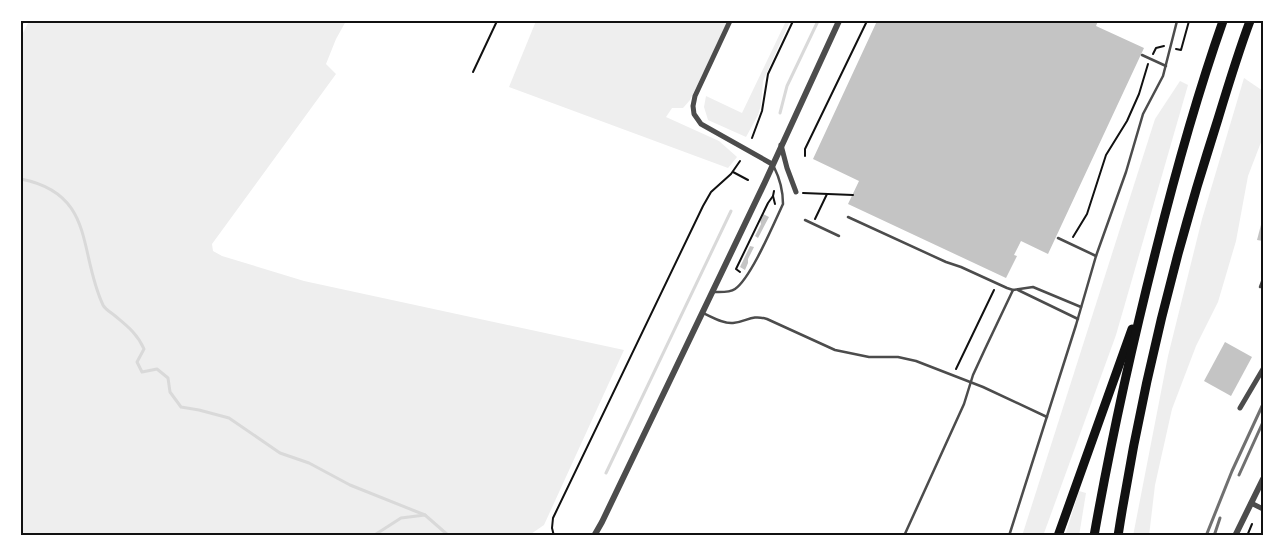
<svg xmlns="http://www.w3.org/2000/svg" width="1284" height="557" viewBox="0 0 1284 557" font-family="Inter,sans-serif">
<rect width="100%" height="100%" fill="#fff"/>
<g fill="#eee">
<polygon points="29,21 346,21 336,39 326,64 336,74 212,244 213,251 222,256 304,281 624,350 544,525 528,536 21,536 21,37"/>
<polygon points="536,21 728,21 690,100 683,108 672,108 666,117 719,141 737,157 728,168 509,87"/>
<polygon points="786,21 790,21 763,81 761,105 758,115 746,137 708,120 704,107 706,96 742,113"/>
<polygon points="1244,78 1263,91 1263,137 1248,176 1236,241 1218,302 1196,346 1172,409 1155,485 1149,536 1133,536 1168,356 1202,219"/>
<polygon points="1180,81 1188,85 1116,335 1043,536 1022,536 1155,119"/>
<polygon points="1079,491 1086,493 1079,536 1065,536"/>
</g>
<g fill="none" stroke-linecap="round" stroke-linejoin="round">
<g stroke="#d9d9d9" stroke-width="3">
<polyline points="780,113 787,86 818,21"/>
<path d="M21 179C96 194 78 252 103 305 105 309 110 312 114 315 127 326 137 333 144 349L137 362 142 372 157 369 168 378 170 392 181 407 199 410 229 418 280 453 309 463 350 485 425 515 449 536"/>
<polyline points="606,473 731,211"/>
<polyline points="373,536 401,518 425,515"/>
</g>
</g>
<g fill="#c4c4c4">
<polygon points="877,21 1098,21 1096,26 1144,48 1048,254 1021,241 1014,255 1017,256 1006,278 848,204 859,181 813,159"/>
<polygon points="763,214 769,217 758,238 755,236 761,224 760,220"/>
<polygon points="1262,221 1263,221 1263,241 1257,240"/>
<polygon points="750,246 754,247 748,259 748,263 745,270 740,267"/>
<polygon points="1225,342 1252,357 1231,396 1204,381"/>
</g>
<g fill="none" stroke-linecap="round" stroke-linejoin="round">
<g stroke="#111" stroke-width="2">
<polyline points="1176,49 1181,50 1189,21"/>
<polyline points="1153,54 1156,48 1164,46"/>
<polyline points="473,72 497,21"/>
<polyline points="752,138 762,111 768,74 793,21"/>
<polyline points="805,156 805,149 867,21"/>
<polyline points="733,172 748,180"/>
<polyline points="803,193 853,195"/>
<polyline points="773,196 775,204"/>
<polyline points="815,219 827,194"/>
<polyline points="1073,237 1087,214 1106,155 1127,121 1139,94 1148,64"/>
<polyline points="740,272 736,269 768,203 773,196 774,191"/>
<polyline points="956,369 994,290"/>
<polyline points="554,536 552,528 553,518 703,206 711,192 731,174 740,161"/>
<polyline points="1247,536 1252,524"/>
</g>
<g stroke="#4c4c4c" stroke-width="2.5">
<polyline points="1142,55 1166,66"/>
<polyline points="848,217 946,262 961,267 1007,288 1013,290 1033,287 1081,307"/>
<polyline points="805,220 839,236"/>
<polyline points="1058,238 1096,256"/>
<polyline points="1260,287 1263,279"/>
<polyline points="1018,290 1078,319"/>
<path d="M713 292C721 292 729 293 735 289 751 278 774 223 783 204 783 190 780 179 774 167"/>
<path d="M703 313C712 317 723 324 733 323 747 322 751 314 767 319L835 350 869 357H898L916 361 983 387 1047 417"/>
<polyline points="904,536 964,404 973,375 985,349 1013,290"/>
<polyline points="1009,536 1076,325 1096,256 1126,172 1143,114 1163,76 1177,21"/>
</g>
<g stroke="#4c4c4c" stroke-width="5">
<polyline points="730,21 695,96 693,106 694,114 701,124 772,164"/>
<polyline points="21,22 22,21"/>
<polyline points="781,145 787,168 796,192"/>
<polyline points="1240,408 1263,369"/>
<polyline points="1251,503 1263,509"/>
</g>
<g stroke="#4c4c4c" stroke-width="6">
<polyline points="594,536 602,522 765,182 839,21"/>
<polyline points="1235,536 1263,479"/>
</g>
<g stroke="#111" stroke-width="9">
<polyline points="1058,536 1132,329"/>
<path d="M1094 536C1111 440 1132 345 1156 250 1175 174 1197 95 1223 21"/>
<path d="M1118 536C1140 395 1174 255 1218 119 1228 86 1238 53 1250 21"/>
</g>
<g stroke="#707070" stroke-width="3">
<polyline points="1239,475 1263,422"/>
<polyline points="1206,536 1232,471 1263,404"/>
<polyline points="1214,536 1220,518"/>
</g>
</g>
<rect width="1284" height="557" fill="none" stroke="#ffffff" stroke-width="45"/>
<rect x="22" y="22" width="1240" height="512" fill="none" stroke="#111" stroke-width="2"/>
</svg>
